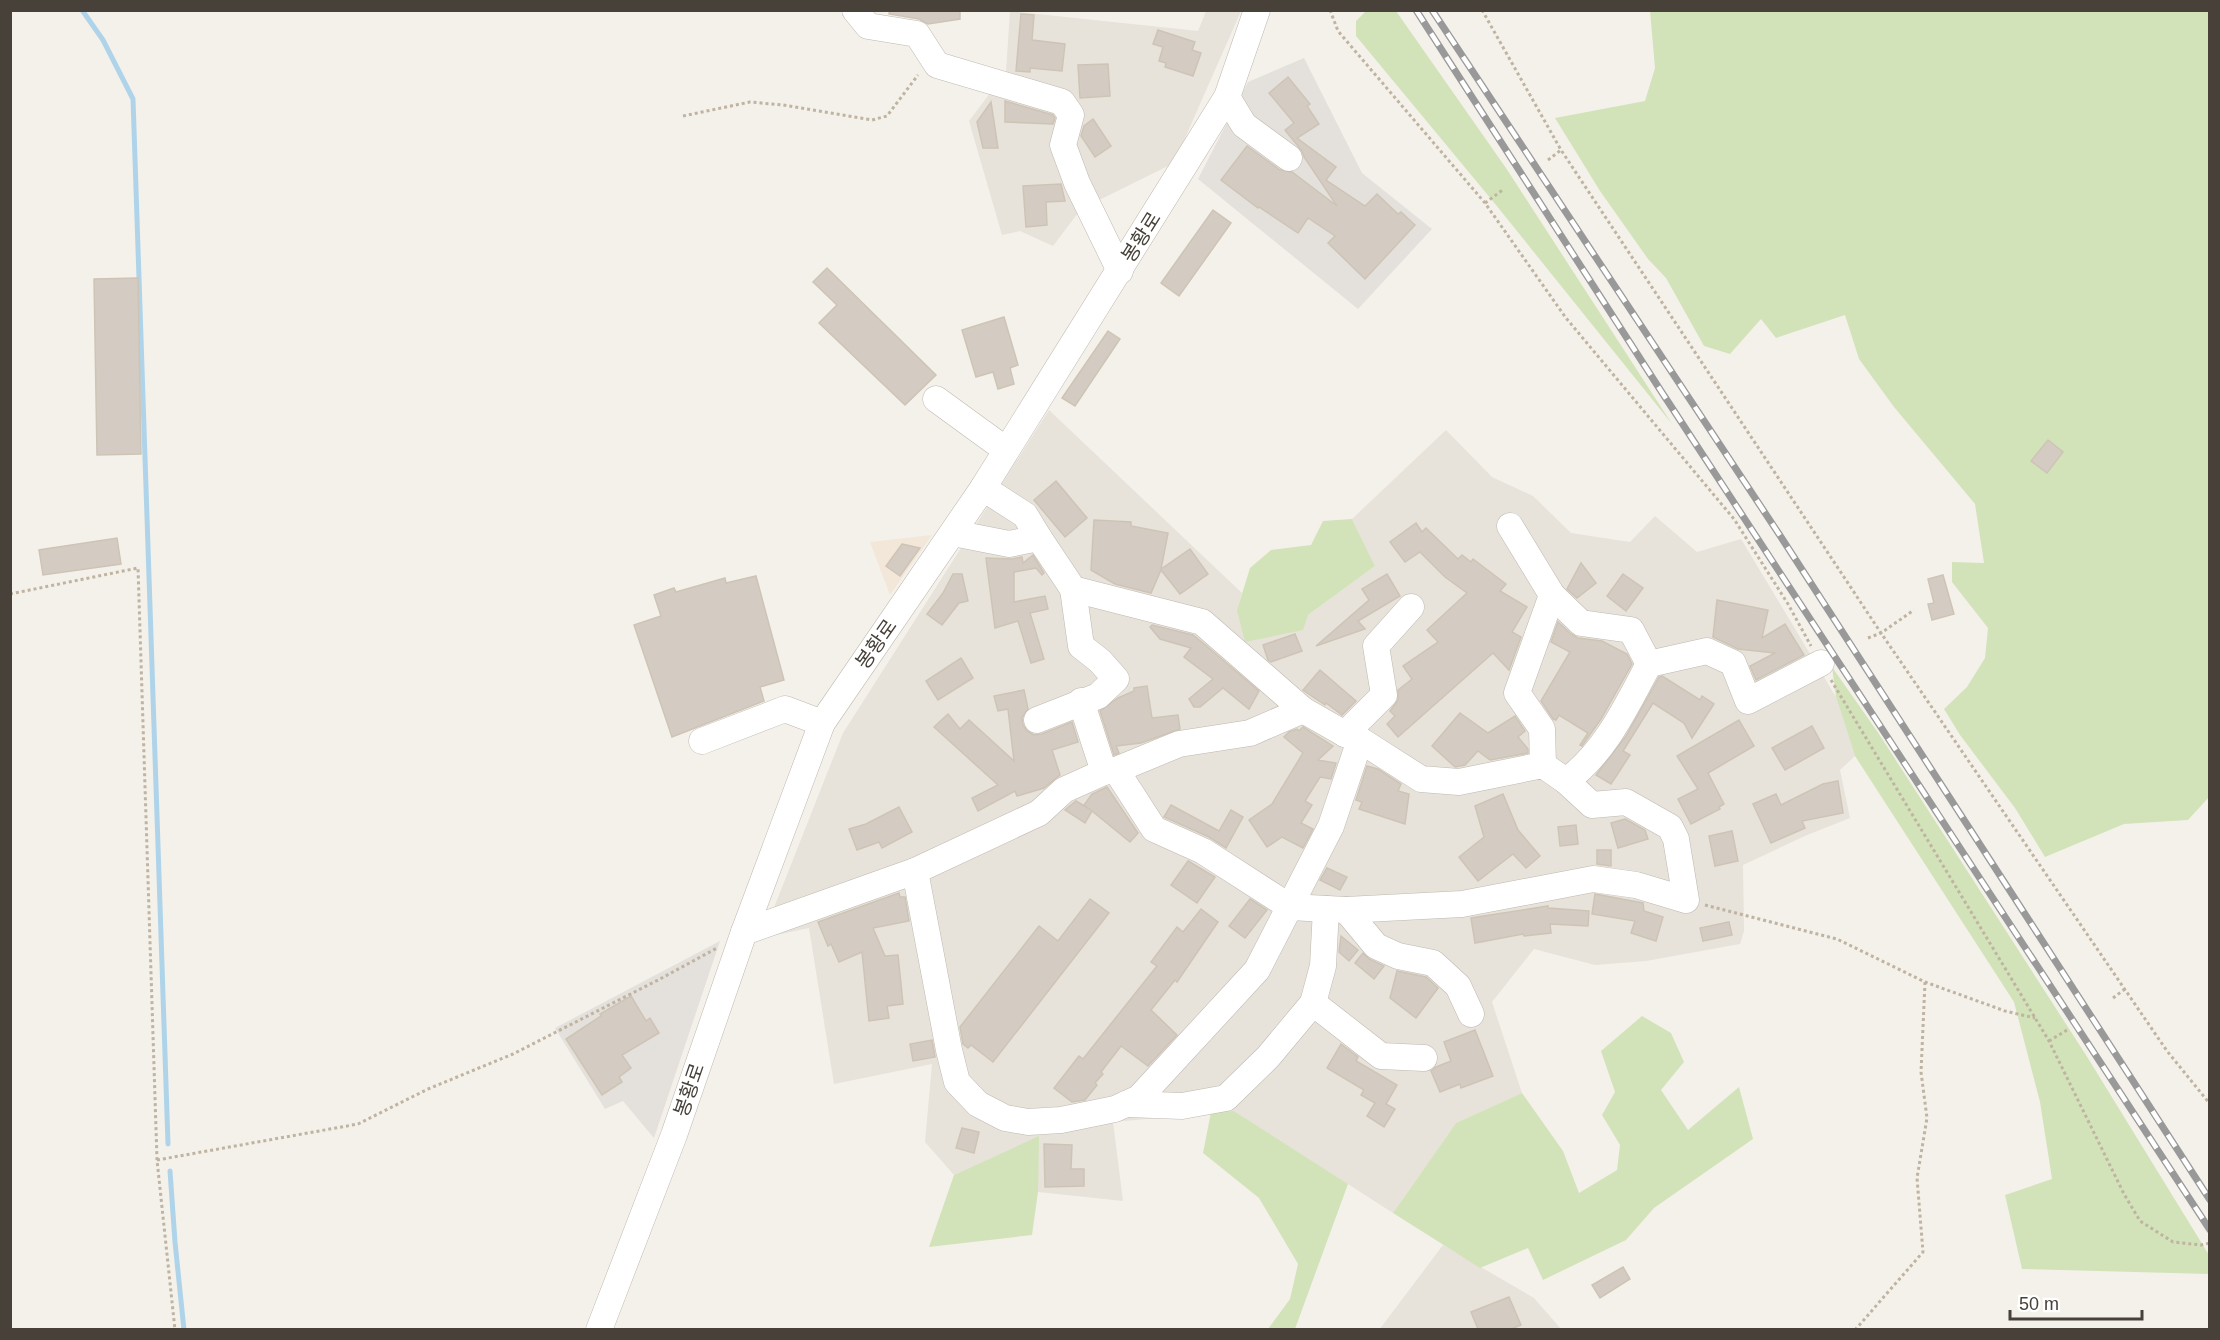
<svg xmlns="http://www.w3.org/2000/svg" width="2220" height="1340" viewBox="0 0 2220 1340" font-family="Arial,'Noto Sans KR',sans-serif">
<rect width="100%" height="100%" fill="#f4f1eb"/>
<g fill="#e7e2da">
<polygon points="1010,11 1198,31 1206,11 1241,11 1174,163 1081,209 1053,246 1020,231 1002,235 969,121 1006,72"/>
<polygon points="1049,410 1242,593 1237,610 1308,615 1375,566 1352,519 1446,430 1492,477 1533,496 1571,533 1630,542 1655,516 1697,552 1741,539 1836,697 1855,756 1840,770 1850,818 1807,835 1743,865 1744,931 1740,944 1646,961 1595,965 1534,949 1492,1002 1522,1093 1456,1123 1393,1213 1234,1111 1113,1122 1123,1201 1038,1192 1038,1137 954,1175 925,1142 932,1064 834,1084 809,928 762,938 843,733"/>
<polygon points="1443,1245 1534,1298 1561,1329 1379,1330"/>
</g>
<polygon fill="#f3e7d9" points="932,535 890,595 870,542"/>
<g fill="#e4e0dc">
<polygon points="1304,58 1362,173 1432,229 1358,309 1198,179 1248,82"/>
<polygon points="720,941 654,1138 623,1101 605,1109 555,1028"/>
</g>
<g fill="#d2e3b9">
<polygon points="1366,11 1396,11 1506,168 1672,424 1496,205 1356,36 1356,21"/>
<polygon points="1650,11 2209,11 2210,796 2188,820 2124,824 2045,857 2015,808 1960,735 1944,709 1967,687 1985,658 1988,628 1952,582 1952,562 1984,563 1975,504 1894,407 1859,359 1845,315 1776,338 1761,319 1730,354 1704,346 1666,278 1648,259 1600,191 1555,118 1645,101 1655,68"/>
<polygon points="1352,519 1375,566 1308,615 1303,630 1245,642 1237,610 1250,568 1271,550 1311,545 1323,521"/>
<polygon points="1832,667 1879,734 2086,1055 2209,1255 2209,1274 2022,1269 2005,1195 2052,1179 2040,1102 2014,1002 1855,756 1836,697"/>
<polygon points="1642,1016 1671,1033 1684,1062 1661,1090 1688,1130 1739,1087 1753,1139 1654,1208 1626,1240 1543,1280 1528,1248 1480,1268 1393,1213 1456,1123 1522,1093 1563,1151 1579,1193 1617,1170 1620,1145 1602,1115 1615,1092 1601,1051"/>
<polygon points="1234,1111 1348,1184 1295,1329 1268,1329 1290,1299 1298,1264 1259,1198 1203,1153 1211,1112"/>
<polygon points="1039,1136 1038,1192 1032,1235 929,1247 954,1175"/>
</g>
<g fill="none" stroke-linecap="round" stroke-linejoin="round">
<g stroke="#afd4e9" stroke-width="5">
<polyline points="82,10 103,40 133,99 168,1144"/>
<polyline points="170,1171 175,1242 184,1330"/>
</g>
</g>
<g fill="#d4ccc2" stroke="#cec4b6" stroke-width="1.5">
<polygon points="890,10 960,10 960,19 928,24 919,19 889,14"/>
<polygon points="1021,14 1034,15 1032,40 1065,44 1062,71 1030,68 1030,72 1016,71"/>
<polygon points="1158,30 1195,42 1192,50 1201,53 1193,76 1165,67 1166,63 1159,61 1163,47 1153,44"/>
<polygon points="1108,64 1110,96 1080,98 1078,65"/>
<polygon points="1288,77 1310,104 1307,106 1319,124 1297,138 1336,167 1326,180 1365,206 1377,194 1398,214 1401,212 1415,225 1365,279 1328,243 1335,236 1308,218 1298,233 1259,207 1258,208 1221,180 1247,146 1280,170 1292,172 1337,206 1304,157 1302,151 1285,130 1294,123 1269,93"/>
<polygon points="1005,101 1053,115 1055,118 1053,124 1005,122"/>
<polygon points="991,102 998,148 983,148 977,122"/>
<polygon points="1093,119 1111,146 1095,157 1081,136 1084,126"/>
<polygon points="1061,184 1065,201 1046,202 1047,225 1026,227 1023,186"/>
<polygon points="1213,210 1231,223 1179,296 1161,283"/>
<polygon points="827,268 936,375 905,405 819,323 837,305 813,282"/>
<polygon points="138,278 141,454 97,455 94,279"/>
<polygon points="1004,317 1018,365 1010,368 1014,384 998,389 993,372 976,377 962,330"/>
<polygon points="1108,331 1120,339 1075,406 1062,398"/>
<polygon points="2048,440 2063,452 2047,473 2031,461"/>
<polygon points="1056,481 1087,518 1065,537 1034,500"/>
<polygon points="1094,520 1131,522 1131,526 1168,533 1161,569 1190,549 1208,574 1180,594 1161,570 1151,593 1115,584 1091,570"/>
<polygon points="1416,523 1422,532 1426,528 1458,559 1462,555 1471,562 1473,559 1506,584 1500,591 1527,607 1512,632 1521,637 1509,670 1493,653 1398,737 1387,724 1395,716 1390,711 1398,700 1398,690 1412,679 1403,666 1438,642 1427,630 1467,593 1445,577 1420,552 1405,562 1390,542"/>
<polygon points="117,538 121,564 43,575 39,550"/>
<polygon points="902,544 920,548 900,576 886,566"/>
<polygon points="1033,555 1044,573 1042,575 1036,568 1014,572 1014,602 1045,596 1048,609 1030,613 1044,659 1031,663 1018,621 995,628 986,558 1012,559 1022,557 1023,563"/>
<polygon points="1581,563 1596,583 1577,598 1567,589"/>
<polygon points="953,574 962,574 968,601 959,603 942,625 927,614 943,593"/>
<polygon points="1387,574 1400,596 1358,621 1365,629 1316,646 1369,600 1362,589"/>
<polygon points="1623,574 1643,588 1626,611 1607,596"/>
<polygon points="1943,575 1954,614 1932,620 1928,604 1934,603 1928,579"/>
<polygon points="756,576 784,680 760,687 764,701 672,737 634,625 661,616 654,595 674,588 676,592 725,578 726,583"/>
<polygon points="1717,600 1768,610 1762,638 1785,624 1804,655 1756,680 1750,666 1775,653 1738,649 1713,637"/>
<polygon points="1558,622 1571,634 1578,638 1602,641 1627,654 1632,664 1601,719 1582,746 1580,745 1588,733 1559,715 1556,720 1553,719 1541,701 1570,652 1551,642"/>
<polygon points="1152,625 1193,635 1203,643 1259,691 1249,709 1223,688 1200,707 1194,707 1189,699 1213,679 1184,657 1191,648 1160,639 1150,627"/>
<polygon points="1295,634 1302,651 1271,662 1268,660 1263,645"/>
<polygon points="961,658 973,678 938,700 926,681"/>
<polygon points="1320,670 1356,701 1342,715 1326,703 1325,705 1303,690"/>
<polygon points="1662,676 1700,700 1702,696 1714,704 1692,738 1684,723 1653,703 1623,751 1630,755 1611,784 1596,775 1626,736 1659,677"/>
<polygon points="1147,686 1152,718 1178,715 1180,729 1141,743 1116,746 1119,753 1114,755 1100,711 1118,698 1134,691 1134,688"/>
<polygon points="1024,690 1028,709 1022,718 1023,725 1027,731 1034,735 1042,734 1072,722 1078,742 1052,750 1060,775 1044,788 1017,796 1015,791 978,811 972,798 998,785 934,727 948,714 960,729 969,720 1014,761 1008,709 998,711 994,696"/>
<polygon points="1460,713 1488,733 1515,716 1525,731 1518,737 1528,749 1528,753 1490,760 1478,751 1465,765 1455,767 1432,746"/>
<polygon points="1739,720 1754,746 1708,773 1724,804 1719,807 1720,809 1691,824 1678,799 1698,789 1677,756"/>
<polygon points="1812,726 1824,748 1785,770 1772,748"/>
<polygon points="1303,727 1333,746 1318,760 1336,763 1331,779 1320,777 1305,801 1312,805 1301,823 1313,829 1303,848 1282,837 1267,847 1249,820 1272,804 1303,753 1284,737 1289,732 1297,729 1299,731"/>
<polygon points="1367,766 1378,769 1401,784 1398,791 1409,794 1405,824 1359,809 1362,802 1356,800"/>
<polygon points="1838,781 1843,813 1802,821 1805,828 1771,843 1753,804 1776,794 1781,805 1823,784"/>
<polygon points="1107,787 1138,833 1130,842 1092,811 1085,823 1065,810 1076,801 1091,810 1084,805 1092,794"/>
<polygon points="1503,794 1518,830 1540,856 1526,868 1513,854 1478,881 1459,857 1484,837 1475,806"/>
<polygon points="1171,805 1219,831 1231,810 1243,817 1226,848 1209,837 1164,817"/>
<polygon points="899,807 912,832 882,848 879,842 857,850 849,829 866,824"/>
<polygon points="1625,819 1645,830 1648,839 1618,848 1611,823"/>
<polygon points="1576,825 1578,844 1560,846 1558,827"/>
<polygon points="1732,831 1738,861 1715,866 1709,836"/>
<polygon points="1597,850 1611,850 1611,866 1597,864"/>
<polygon points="1188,861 1215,877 1197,903 1171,885"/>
<polygon points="1327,868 1347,877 1340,890 1320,880"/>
<polygon points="899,893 900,897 905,897 909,921 873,928 885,956 898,955 903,1004 887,1006 889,1018 869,1021 862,952 839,962 831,944 828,946 818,922"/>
<polygon points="1595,894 1643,903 1644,911 1663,917 1656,941 1631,933 1635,921 1592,914"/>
<polygon points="1090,899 1109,913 993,1062 971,1045 968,1048 963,1044 960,1027 1039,926 1058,941"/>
<polygon points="1250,899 1267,910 1245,938 1229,926"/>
<polygon points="1548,906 1548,908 1589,911 1588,926 1550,924 1551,933 1524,936 1523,934 1475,943 1471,918"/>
<polygon points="1201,909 1218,922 1177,982 1175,980 1151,1010 1177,1035 1148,1066 1121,1046 1101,1072 1103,1074 1095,1083 1097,1085 1085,1100 1072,1102 1054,1088 1079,1056 1083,1059 1157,966 1151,962 1177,927 1183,932"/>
<polygon points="1729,922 1732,935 1703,941 1700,928"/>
<polygon points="1341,936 1358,950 1349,961 1339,952"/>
<polygon points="1363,953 1369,959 1384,966 1374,979 1355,963"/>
<polygon points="1397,971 1426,977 1438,988 1416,1018 1390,998"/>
<polygon points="631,996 646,1021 650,1018 659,1033 622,1055 631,1068 619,1077 622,1082 602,1095 566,1039 601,1016 600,1014"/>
<polygon points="1475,1030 1493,1076 1461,1088 1460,1084 1440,1092 1431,1071 1436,1067 1451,1061 1444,1042"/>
<polygon points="932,1040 935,1057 913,1061 910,1044"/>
<polygon points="1341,1044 1358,1057 1356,1061 1397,1085 1386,1104 1395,1109 1384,1127 1367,1116 1375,1103 1361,1095 1364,1090 1327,1068"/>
<polygon points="962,1128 979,1132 974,1153 956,1148"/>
<polygon points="1044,1144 1072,1145 1071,1169 1084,1169 1084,1186 1045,1187"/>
<polygon points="1623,1267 1630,1279 1600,1298 1592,1285"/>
<polygon points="1509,1297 1521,1325 1511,1329 1478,1329 1471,1312"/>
</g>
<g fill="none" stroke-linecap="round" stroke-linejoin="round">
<defs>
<g id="minor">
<polyline points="855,10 868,26 917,34 937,65 1062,102 1071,115 1063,145 1077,183 1120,271"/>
<polyline points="1227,97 1244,125 1289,158"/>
<polyline points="936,399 1006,450"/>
<polyline points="983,488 1025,515 1039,538"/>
<polyline points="1510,526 1552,595 1517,693 1542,729 1543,765"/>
<path d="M953 533 1009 544 1039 538 1073 589 1202 622 1303 710 1345 734 1360 740 1421 779 1459 782 1543 765 1566 781C1605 753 1627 705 1649 664L1707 651 1733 663 1748 701 1821 663"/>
<polyline points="1552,595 1581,623 1631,630 1649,664"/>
<polyline points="1081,701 1104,772"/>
<polyline points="1037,720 1098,696 1116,679 1100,661 1081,646 1073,589"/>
<polyline points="1345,734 1384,695 1376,646 1411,607"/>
<polyline points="702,741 785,709 822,723"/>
<polyline points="1116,770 1154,829 1203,851 1290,907 1346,910 1462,904 1593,879 1636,885 1686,900 1676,839 1670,827 1626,802 1592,805 1566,781"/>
<polyline points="915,871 949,1050 957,1082 978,1104 1005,1118 1028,1122 1061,1120 1115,1109 1139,1098 1257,970 1331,826 1360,740"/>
<polyline points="1326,909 1323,966 1313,1003 1381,1056 1424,1058"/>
<polyline points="1346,910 1376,946 1398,956 1433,963 1458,986 1471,1014"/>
<polyline points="744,932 915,871 1039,813 1064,790 1104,772 1116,770 1179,744 1250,733 1303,710"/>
<polyline points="1126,1104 1182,1106 1226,1098 1268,1057 1313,1003"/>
<polyline points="599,1330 674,1135 744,932 822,723 983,488 1227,97 1257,10"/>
</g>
</defs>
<use href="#minor" stroke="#bfb8af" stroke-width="27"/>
<g stroke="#bfb3a1" stroke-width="3" stroke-dasharray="3 3" stroke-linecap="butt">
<polyline points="1330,10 1338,31 1485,203 1566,318 1734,519 1788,604 1811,646"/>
<polyline points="1482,10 1561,150 1881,633 2167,1051 2210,1104"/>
<polyline points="683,116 750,102 783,105 872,120 887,116 918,75"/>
<polyline points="1548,160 1561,150"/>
<polyline points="1485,203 1504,189"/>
<polyline points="10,594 138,568 157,1160 175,1330"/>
<polyline points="1868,638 1881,633 1914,610"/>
<polyline points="1831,680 2049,1041 2124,1194 2140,1221 2173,1242 2201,1245 2210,1243"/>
<polyline points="1705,905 1837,939 1925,982 2005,1011 2035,1018"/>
<polyline points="2113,998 2125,989"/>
<polyline points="2049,1041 2067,1030"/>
<polyline points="157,1160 358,1124 428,1089 513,1054 660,979 717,948"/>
<polyline points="1855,1330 1923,1252 1917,1178 1927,1118 1921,1072 1925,982"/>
</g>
<use href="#minor" stroke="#fff" stroke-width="26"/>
<defs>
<g id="rail">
<polyline points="1416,10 1661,391 2210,1230"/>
<polyline points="1432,10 1779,534 2210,1200"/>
</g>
</defs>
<use href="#rail" stroke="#999" stroke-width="7"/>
<use href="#rail" stroke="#fff" stroke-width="4.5" stroke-dasharray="14" stroke-linecap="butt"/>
</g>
<g text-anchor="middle" stroke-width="5" stroke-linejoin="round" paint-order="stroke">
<g font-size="20" fill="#47413a" stroke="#fff">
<text transform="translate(1141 237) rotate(-58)" y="7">봉황로</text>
<text transform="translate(876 644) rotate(-55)" y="7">봉황로</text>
<text transform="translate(689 1090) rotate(-71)" y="7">봉황로</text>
</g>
</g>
<rect width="2220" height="1340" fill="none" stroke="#47413a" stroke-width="24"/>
<path d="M2010 1310v9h132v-9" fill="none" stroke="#47413a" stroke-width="3"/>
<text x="2019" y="1310" font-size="18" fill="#47413a" stroke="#ffffff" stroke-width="4.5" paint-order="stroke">50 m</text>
</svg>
